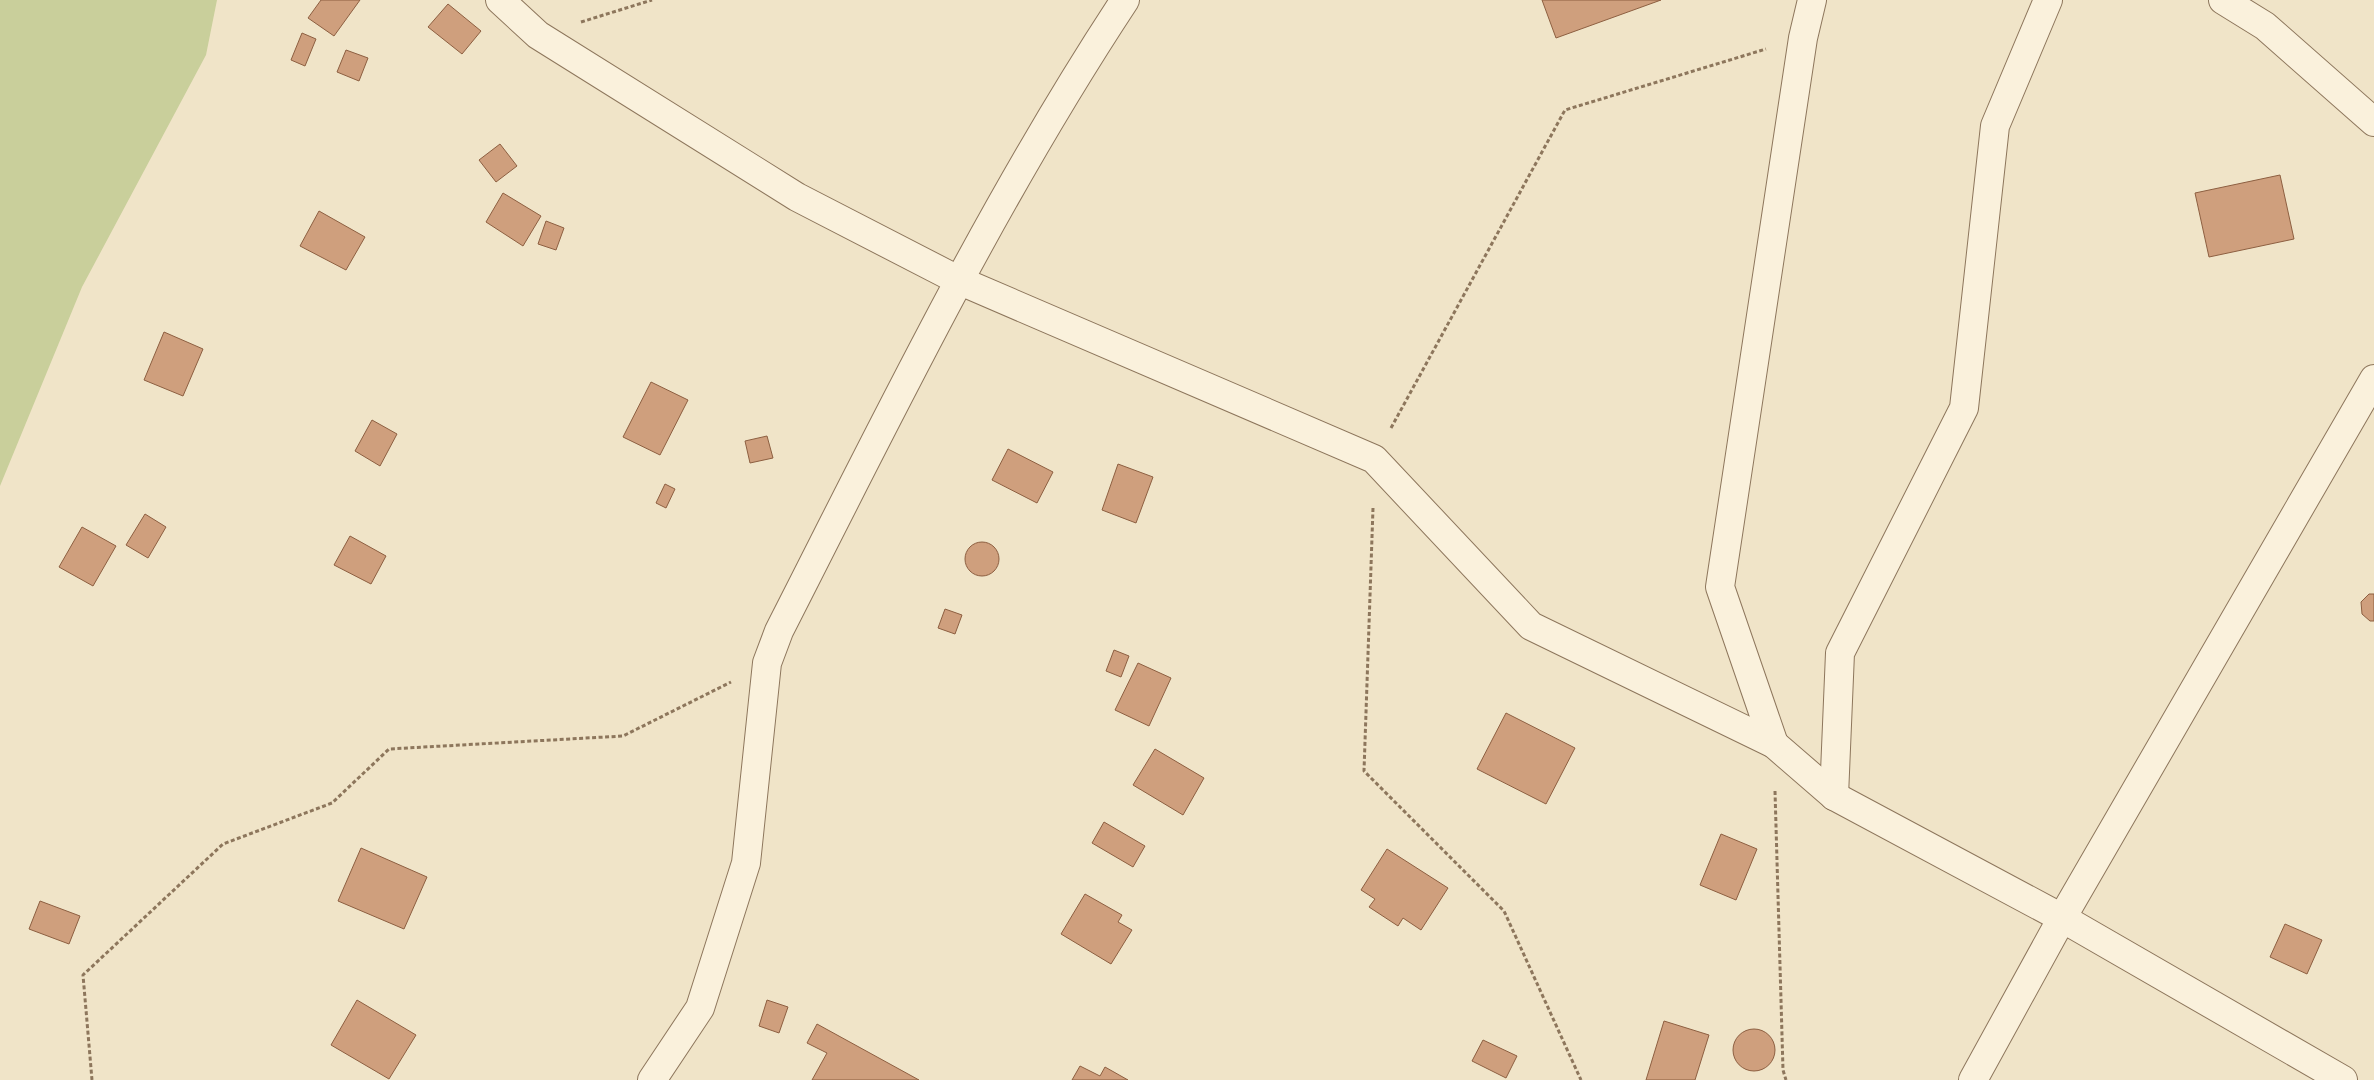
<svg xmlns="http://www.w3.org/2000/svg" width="2374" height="1080" viewBox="0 0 2374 1080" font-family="'Playfair Display',serif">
<rect width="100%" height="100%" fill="#f0e4c8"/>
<polygon fill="#c9cf9b" points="0,0 217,0 206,55 82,287 0,486"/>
<g fill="#cf9f7d" stroke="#8d5f41">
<polygon points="321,0 360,0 334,36 308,18"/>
<polygon points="1542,0 1661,0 1556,38"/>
<polygon points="448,4 481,31 462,54 428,27"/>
<polygon points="302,33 316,39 305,66 291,60"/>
<polygon points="346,50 368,58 359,81 337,72"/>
<polygon points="500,144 517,166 496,182 479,160"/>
<polygon points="2280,175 2294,239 2209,257 2195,193"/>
<polygon points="503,193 541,216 523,246 486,222"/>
<polygon points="319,211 365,237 346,270 300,246"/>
<polygon points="546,221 564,228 556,250 538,244"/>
<polygon points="164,332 203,349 183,396 144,380"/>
<polygon points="651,382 688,400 660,455 623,437"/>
<polygon points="372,420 397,434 380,466 355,451"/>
<polygon points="767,436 773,458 750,463 745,441"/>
<polygon points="1008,449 1053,472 1037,503 992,480"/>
<polygon points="1118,464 1153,477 1136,523 1102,510"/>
<polygon points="665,484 675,489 666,508 656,503"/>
<polygon points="145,514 166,527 148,558 126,545"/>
<polygon points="82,527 116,546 93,586 59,567"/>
<polygon points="350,536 386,556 371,584 334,565"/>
<circle cx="982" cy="559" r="17"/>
<polygon points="2369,594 2374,594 2374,621 2370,621 2362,614 2361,602"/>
<polygon points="945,609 962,615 955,634 938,628"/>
<polygon points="1114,650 1129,656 1121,677 1106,671"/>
<polygon points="1138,663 1171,678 1149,726 1115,710"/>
<polygon points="1506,713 1575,748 1546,804 1477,769"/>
<polygon points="1155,749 1204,778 1183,815 1133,785"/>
<polygon points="1104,822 1145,846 1133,867 1092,843"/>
<polygon points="1721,834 1757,849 1736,900 1700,885"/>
<polygon points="361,848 427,877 404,929 338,901"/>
<polygon points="1387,849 1448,888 1421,930 1403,918 1398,926 1369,907 1375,899 1361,890"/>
<polygon points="1085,894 1122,915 1118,922 1132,930 1111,964 1061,934"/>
<polygon points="40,901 80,916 69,944 29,929"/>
<polygon points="2285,924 2322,940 2307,974 2270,957"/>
<polygon points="357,1000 416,1035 389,1079 331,1045"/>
<polygon points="767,1000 788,1007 779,1033 759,1026"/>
<polygon points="1664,1021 1709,1035 1695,1080 1646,1080"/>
<polygon points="817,1024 919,1080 812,1080 827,1053 807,1043"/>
<circle cx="1754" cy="1050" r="21"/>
<polygon points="1483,1040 1517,1056 1506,1078 1472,1061"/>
<polygon points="1080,1066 1100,1076 1105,1067 1128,1080 1072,1080"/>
</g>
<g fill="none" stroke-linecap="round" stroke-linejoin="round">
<defs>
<g id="minor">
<polyline points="500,0 538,35 797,197 958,280 1374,459 1531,626 1774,744 1834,796 2062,918 2343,1080"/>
<polyline points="2223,0 2265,26 2374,122"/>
<polyline points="1774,744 1720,587 1803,38 1812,0"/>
<polyline points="1834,796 1840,653 1964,408 1995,126 2048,0"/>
<path d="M652 1080 700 1008 746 863 767 663 779 631C888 417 993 200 1125 0"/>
</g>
<polyline id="tertiary" points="1973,1080 2062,918 2374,379"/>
</defs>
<use href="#minor" stroke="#8d765c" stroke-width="30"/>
<use href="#tertiary" stroke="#8d765c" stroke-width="30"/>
<g stroke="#8d765c" stroke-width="3" stroke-dasharray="4 2.5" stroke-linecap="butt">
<polyline points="581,22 652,0"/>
<polyline points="1391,428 1565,110 1766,49"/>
<polyline points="1373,508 1364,771 1504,911 1581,1080"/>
<polyline points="1775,791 1783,1070 1786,1080"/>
<polyline points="92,1080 83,975 223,844 332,803 389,749 623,736 731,682"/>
</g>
<use href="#minor" stroke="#faf1dc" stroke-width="28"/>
<use href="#tertiary" stroke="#faf1dc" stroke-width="28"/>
</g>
</svg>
